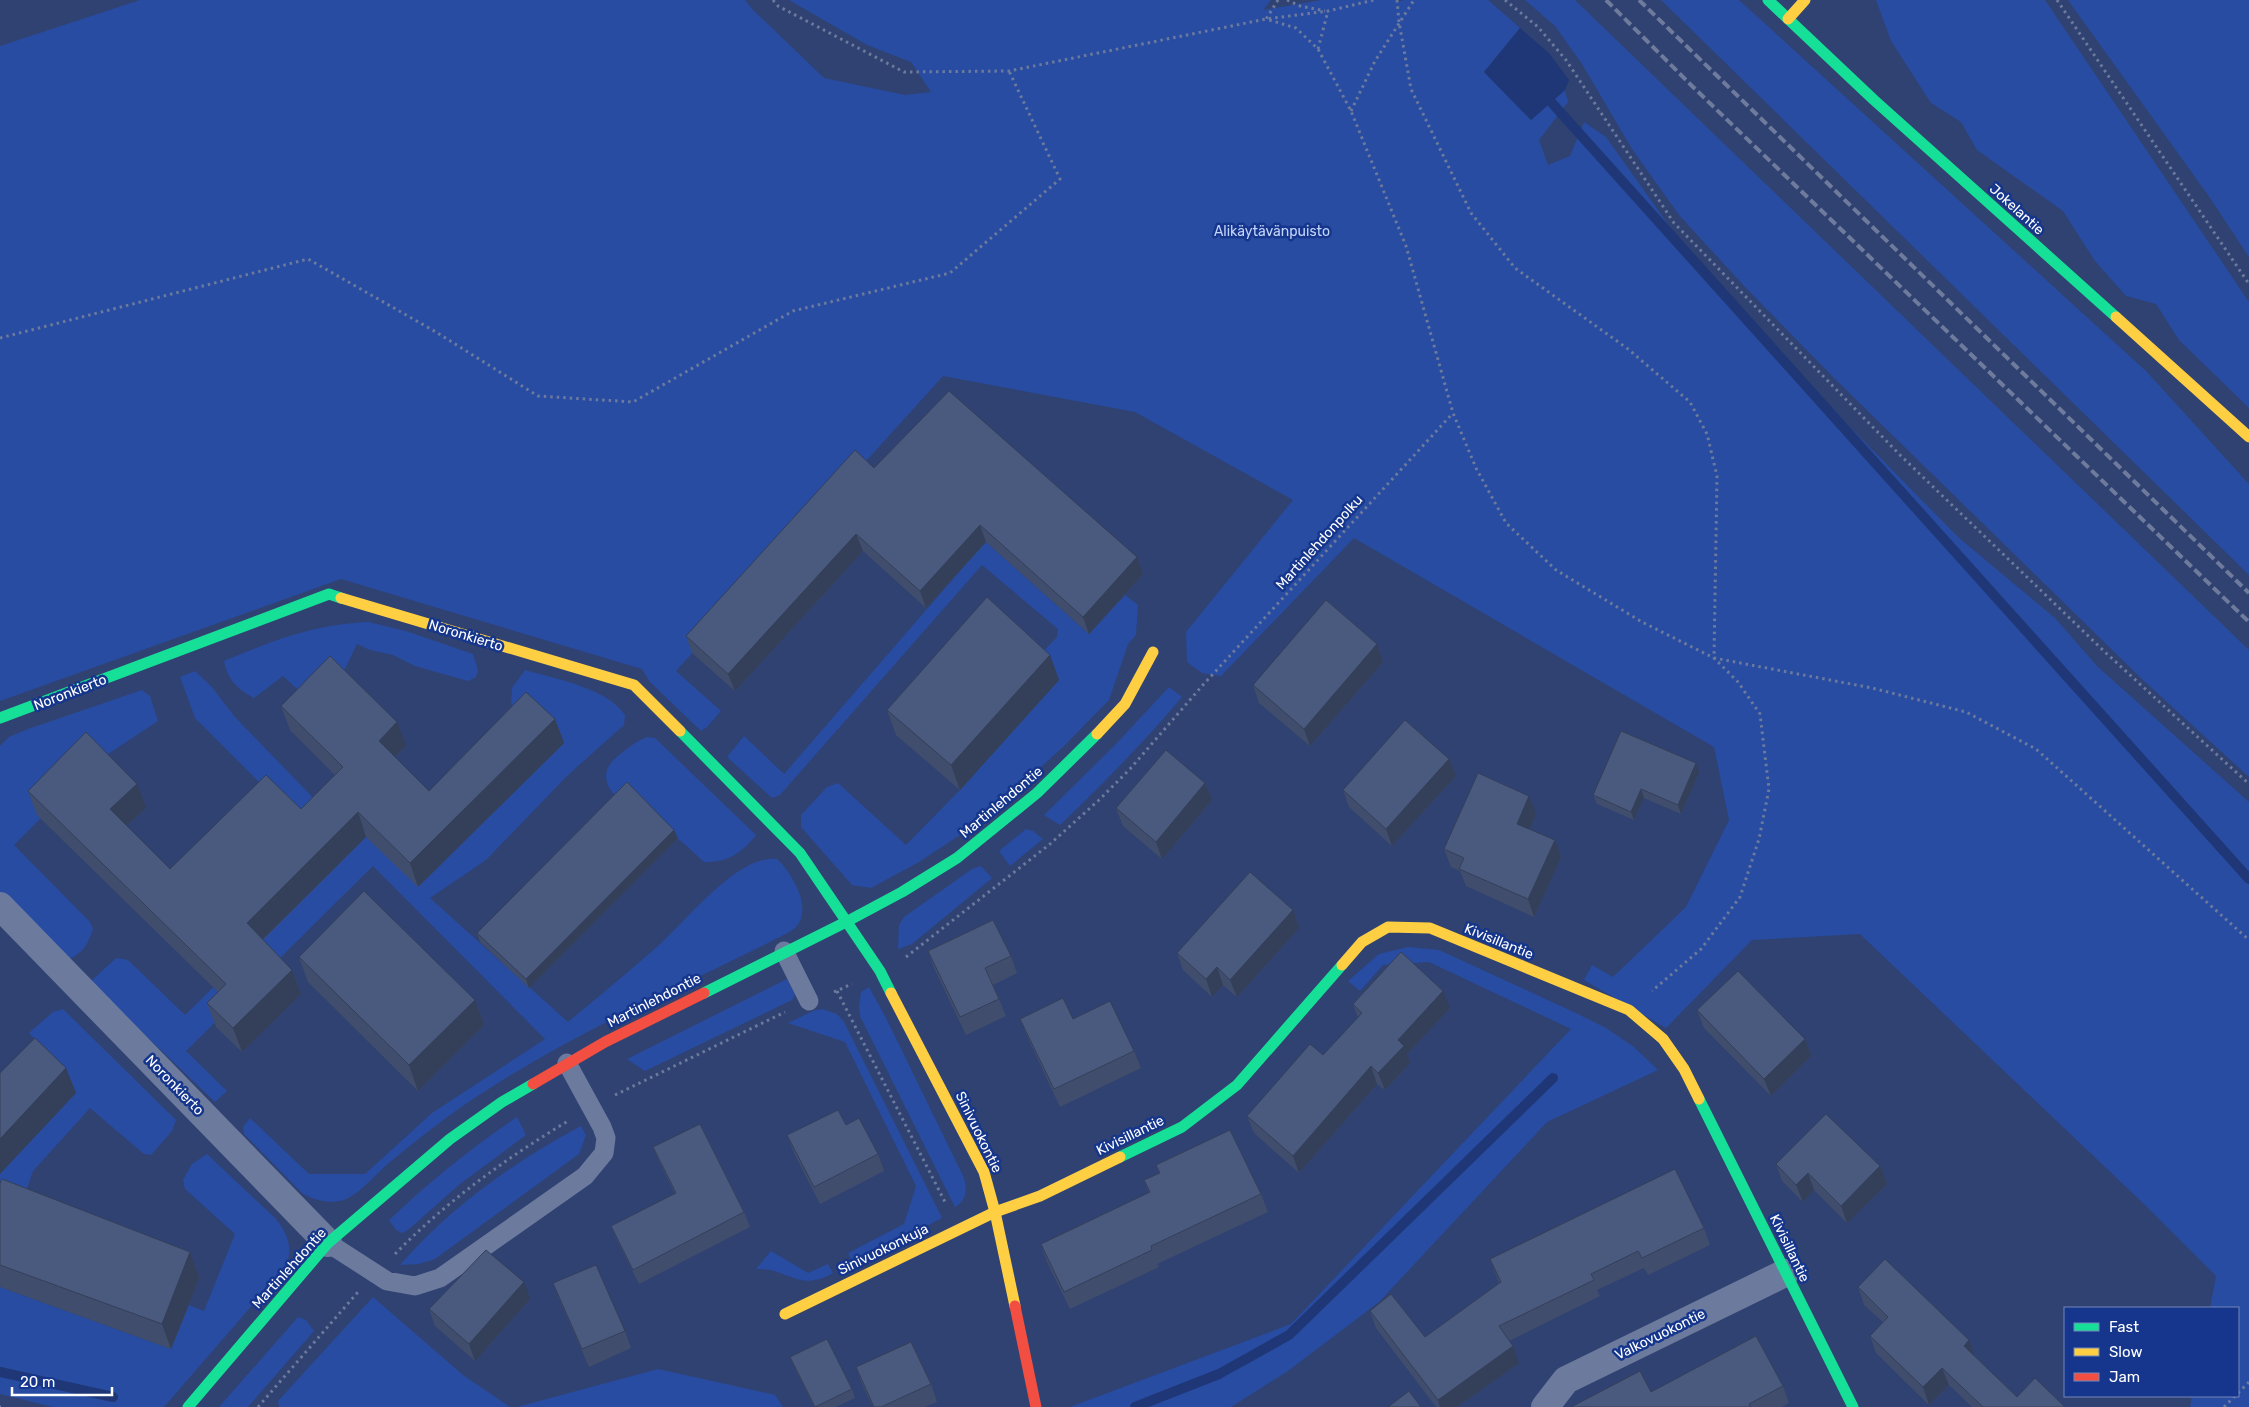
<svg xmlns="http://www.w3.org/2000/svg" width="2249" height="1407" viewBox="0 0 2249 1407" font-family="Rubik,sans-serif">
<rect width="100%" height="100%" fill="#304271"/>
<g fill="#284ca2">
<polygon points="140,0 745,0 753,10 824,78 905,95 931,92 911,62 867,45 789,0 1271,0 1263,10 1322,0 1396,0 1397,2 1404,0 1488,0 1520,28 1484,72 1531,120 1565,90 1568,102 1539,140 1548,165 1570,156 1584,122 1606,137 1682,244 1847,424 1958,537 2055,618 2098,667 2249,802 2249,1407 2190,1407 2192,1396 2238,1396 2238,1308 2210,1308 2216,1276 2146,1206 1860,934 1752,940 1666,1028 1584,980 1592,965 1613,977 1686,907 1729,820 1714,747 1354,538 1221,676 1202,673 1187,662 1186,632 1293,500 1135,412 943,376 676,671 721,711 707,727 701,731 650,682 642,669 341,579 0,701 0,46"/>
<polygon points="1525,0 1575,0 2249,650 2249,777 2143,680 1833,377 1746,288 1679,215 1632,149 1582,64 1555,26"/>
<polygon points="1661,0 1739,0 2146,371 2249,484 2249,575"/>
<polygon points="1876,0 2045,0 2249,302 2249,408 2179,340 2156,304 2126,296 2095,261 2063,211 1977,150 1961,122 1931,103 1891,41"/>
<polygon points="2068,0 2249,0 2249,257 2208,195"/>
<polygon points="911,475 1089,634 1125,595 1138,605 1136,635 1128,644 1109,700 1064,746 1005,800 966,831 919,862 871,888 852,885 801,827 801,815 827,787 838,783 906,845 960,790 1059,680 1036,659 1057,637 1058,629 982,565 780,795 772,798 727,757 744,736 784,774 966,564"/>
<path d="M368 622 406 631 473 654 478 670 476 677 468 681 415 666 393 655 370 650 357 644 339 681 314 705 283 676 254 698C237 689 228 680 224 661 275 640 311 625 368 622Z"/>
<path d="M525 670C556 679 607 688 625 715L624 725 567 776 486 860 430 898 568 1022C599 996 630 971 659 945 687 920 738 854 777 859 792 873 814 909 795 928 788 934 776 938 768 943 659 997 545 1046 446 1118 427 1132 408 1147 390 1162 377 1173 364 1189 350 1197 335 1206 317 1201 303 1194L244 1134 243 1127 250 1118 309 1174H365L432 1113 545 1039 373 866 186 1051 227 1091 215 1102 90 982 116 958 128 960 185 1015 340 863 195 718 180 677 195 671 212 687 234 716 325 810 464 841 564 743 519 714 511 704 512 688Z"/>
<path d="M1169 687 1182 697C1144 742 1103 784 1060 825L1044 815 1115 745Z"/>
<path d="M142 690 150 696 158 721 99 760 14 845 90 922 93 929C88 944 83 954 68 959L0 892V746L9 737 28 729Z"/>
<path d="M647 737 655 738 756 835C742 853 727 863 704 862 695 854 686 844 675 837 652 821 577 789 618 756 628 748 636 741 647 737Z"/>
<polygon points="1026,829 1033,831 1043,839 1010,866 999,851"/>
<polygon points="981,866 992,878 912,944 898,949 899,925 904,917 972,869"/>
<polygon points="1408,947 1439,950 1576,1013 1606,1028 1634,1047 1658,1070 1547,1122 1379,1302 1288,1371 1231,1407 1070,1407 1291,1324 1571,1029 1429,962 1383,965 1360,991 1348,981 1379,954"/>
<polygon points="787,979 795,995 792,1000 645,1071 627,1059"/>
<path d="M869 987 887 1020 964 1178C967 1190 967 1200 955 1207L860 1016 859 1006 861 992Z"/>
<polygon points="63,1009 176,1120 172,1131 151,1155 144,1154 90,1108 33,1171 20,1208 0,1233 0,1174 51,1056 29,1033 53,1012"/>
<polygon points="822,1009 837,1014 844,1022 942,1218 853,1264 848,1253 904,1224 916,1186 845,1042 788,1023 813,1011"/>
<path d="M517 1117 526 1135 460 1184 408 1230 402 1233 396 1230 389 1220C429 1182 471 1148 517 1117Z"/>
<path d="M581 1126 586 1135 579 1154 435 1259 419 1264 400 1265C450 1207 514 1162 581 1126Z"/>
<path d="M207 1154 276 1219C288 1234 293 1248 286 1266L164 1407H53L0 1394V1287L171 1349 189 1305 204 1311 235 1234 185 1189 183 1180 192 1164Z"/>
<path d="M771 1251 808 1273 828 1264 833 1273C798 1293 790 1268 756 1269Z"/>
<polygon points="373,1297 463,1375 510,1407 279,1407 278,1401"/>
<polygon points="298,1317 306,1320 314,1331 248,1407 219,1407"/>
<polygon points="658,1369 775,1395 783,1407 517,1407"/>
</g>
<polygon fill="#1f3776" points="1520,28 1549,53 1569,80 1565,90 1531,120 1484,72"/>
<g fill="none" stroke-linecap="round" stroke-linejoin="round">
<g stroke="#1f3776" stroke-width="10">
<polyline points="1543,93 2249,879"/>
<polyline points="0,1372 113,1397"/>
<polyline points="1135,1407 1219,1374 1289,1335 1553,1078"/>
</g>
<g stroke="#6c7a9d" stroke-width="3" stroke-dasharray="2.5 4" stroke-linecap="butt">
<polyline points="773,0 778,6 904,72 1009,71 1266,19 1328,11 1374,0"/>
<polyline points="1278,0 1266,19 1296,28 1318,49 1351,111 1406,246 1453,413 1476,468 1506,523 1556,570 1642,622 1714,658 1738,682 1760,714 1769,789 1759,839 1740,897 1701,949 1652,991"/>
<polyline points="1287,0 1300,6 1325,11"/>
<polyline points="1397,0 1399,22 1411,89 1471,213 1515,268 1628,349 1690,402 1707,434 1717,476 1714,658 1872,688 1966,712 2036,749 2249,940"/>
<polyline points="1505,0 1538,27 1566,60 1674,223 1901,456 2106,653 2249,784"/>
<polyline points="2057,0 2249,284"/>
<polyline points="1318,49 1328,11"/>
<polyline points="1351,111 1375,61 1414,0"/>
<polyline points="0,338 308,259 436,332 538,396 633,402 793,311 950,273 1060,179 1009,71"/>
<polyline points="906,957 1050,844 1099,800 1130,769 1202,686 1453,413"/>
<polyline points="837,991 945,1202"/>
<polyline points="834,992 852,984"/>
<polyline points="615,1095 785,1012"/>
<path d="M395 1254C447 1201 505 1159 568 1121"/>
<polyline points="2238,1393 2249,1382"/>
<polyline points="0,1407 1,1407"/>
<polyline points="258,1407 358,1292"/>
<polyline points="2224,1407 2235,1396"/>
</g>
<g stroke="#6c7a9d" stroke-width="19">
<polyline points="784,951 809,1001"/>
<polyline points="328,1243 387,1281 415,1286 440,1278 585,1176 604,1153 606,1138 602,1127 567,1063"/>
</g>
<g stroke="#6c7a9d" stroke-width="28">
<polyline points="0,906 328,1243"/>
<polyline points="1545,1407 1566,1380 1785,1273"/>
</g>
<g stroke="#16e098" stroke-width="11">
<polyline points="1768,0 1874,100 2116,317"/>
<polyline points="0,718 329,594 341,598"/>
<polyline points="680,731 800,853 880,971 891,993"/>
<polyline points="704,993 846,922 902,892 957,858 1037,793 1097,734"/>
<polyline points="1699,1099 1853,1407"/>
<polyline points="1120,1157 1182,1127 1237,1085 1342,965"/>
<polyline points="188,1407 328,1243 450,1139 502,1102 533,1084"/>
</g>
<g stroke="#ffcf43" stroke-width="11">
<polyline points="1788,19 1805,0"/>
<polyline points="2116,317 2249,437"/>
<polyline points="341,598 634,685 680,731"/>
<polyline points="1097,734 1125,704 1153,652"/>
<polyline points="1342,965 1362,942 1388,927 1430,928 1629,1010 1663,1039 1684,1069 1699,1099"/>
<polyline points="891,993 984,1172 995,1212 1015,1306"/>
<polyline points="785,1314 995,1212 1040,1196 1120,1157"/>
</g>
<g stroke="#f24e42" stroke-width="11">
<polyline points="533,1084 605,1042 704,993"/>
<polyline points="1015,1306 1036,1407"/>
</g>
<g stroke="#6e7b9c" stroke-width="4" stroke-dasharray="9 4" stroke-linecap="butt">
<polyline points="1606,0 1692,86 2249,622"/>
<polyline points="1639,0 2249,593"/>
</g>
</g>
<g fill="#404d6d">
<polygon points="874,468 1137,557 1143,574 1089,634 986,542 926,608 863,551 735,691 692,653 686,636"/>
<polygon points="1377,644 1383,662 1310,746 1259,703 1253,685"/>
<polygon points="1050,655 1059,680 960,790 896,735 887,710"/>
<polygon points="281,706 406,746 395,757 429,791 555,719 564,743 418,887 366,837 263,940 292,970 301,994 242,1052 216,1027 207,1003 218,992 37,815 28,791 146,808 126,826 170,869 301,809 335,775 290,730"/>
<polygon points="1449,759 1456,776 1392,846 1349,807 1343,790"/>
<polygon points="1699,772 1681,814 1644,798 1634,820 1597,804 1593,795"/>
<polygon points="1205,783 1212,800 1162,859 1123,826 1116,808"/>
<polygon points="1529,796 1536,814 1529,829 1555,840 1561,857 1534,917 1466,886 1460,871 1451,867 1444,849"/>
<polygon points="678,838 529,988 480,942 477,933"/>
<polygon points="1293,910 1299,928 1237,997 1223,985 1212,997 1183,970 1177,953"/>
<polygon points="928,951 1011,956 1017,973 993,985 999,999 1006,1016 966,1035 934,968"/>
<polygon points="299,957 475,1000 484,1025 418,1091 308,982"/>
<polygon points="1353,1004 1450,1008 1407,1054 1410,1063 1385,1090 1377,1084 1299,1173 1254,1133 1247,1116 1323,1055 1358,1018"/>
<polygon points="1697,1010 1805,1039 1811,1056 1771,1096 1704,1028"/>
<polygon points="1020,1019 1073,1019 1134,1051 1141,1068 1060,1107 1027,1036"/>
<polygon points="846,1125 878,1154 884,1171 820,1204 794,1153 787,1135"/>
<polygon points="653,1147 744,1212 750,1227 639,1284 617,1240 611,1226 675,1194 659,1161"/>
<polygon points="1776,1164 1880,1166 1887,1184 1847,1223 1814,1190 1803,1202 1782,1181"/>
<polygon points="1156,1165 1261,1194 1268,1212 1157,1264 1159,1267 1070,1309 1047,1262 1041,1244 1149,1193 1144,1180 1159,1173"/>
<polygon points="0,1183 190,1252 199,1278 171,1349 0,1287"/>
<polygon points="1704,1228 1710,1245 1648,1275 1644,1268 1597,1290 1600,1296 1509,1341 1519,1363 1457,1407 1436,1407 1376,1328 1370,1311 1425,1337 1499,1283 1490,1259"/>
<polygon points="553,1283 625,1331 631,1348 589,1367 560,1301"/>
<polygon points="1858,1287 1975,1356 2017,1397 2065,1407 1972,1407 1949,1385 1929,1405 1876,1353 1870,1336 1883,1322 1864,1305"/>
<polygon points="530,1299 475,1361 435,1326 429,1309"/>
<polygon points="790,1357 852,1389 855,1398 836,1407 814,1407 794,1366"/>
<polygon points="856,1367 931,1384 937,1402 925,1407 873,1407 862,1384"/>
<polygon points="1783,1386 1789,1403 1782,1407 1571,1407 1651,1392"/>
</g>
<g fill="#343f59">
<polygon points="980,525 986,542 926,608 920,591"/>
<polygon points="856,534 863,551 735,691 728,674"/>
<polygon points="1137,557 1143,574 1089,634 1083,617"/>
<polygon points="1377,644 1383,662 1310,746 1304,729"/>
<polygon points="1050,655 1059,680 960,790 951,765"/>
<polygon points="555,719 564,743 418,887 410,863"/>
<polygon points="397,722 406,746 387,765 379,741"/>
<polygon points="1449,759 1456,776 1392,846 1386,829"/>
<polygon points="1696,763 1699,772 1681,814 1678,805"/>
<polygon points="1205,783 1212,800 1162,859 1156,842"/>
<polygon points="137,784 146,808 118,833 110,809"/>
<polygon points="1641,789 1644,798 1634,820 1631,812"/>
<polygon points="1529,796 1536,814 1524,841 1517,824"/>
<polygon points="358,812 366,837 255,947 247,923"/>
<polygon points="674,830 678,838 529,988 526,979"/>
<polygon points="1555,840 1561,857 1534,917 1528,899"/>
<polygon points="1293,910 1299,928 1237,997 1230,980"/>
<polygon points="1217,967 1223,985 1212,997 1206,979"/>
<polygon points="292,970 301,994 242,1052 233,1028"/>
<polygon points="1443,991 1450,1008 1407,1054 1410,1063 1385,1090 1378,1073 1398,1040"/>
<polygon points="475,1000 484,1025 418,1091 409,1065"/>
<polygon points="1805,1039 1811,1056 1771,1096 1764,1079"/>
<polygon points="1371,1066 1377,1084 1299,1173 1293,1156"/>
<polygon points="66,1068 76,1093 0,1174 0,1139"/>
<polygon points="1880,1166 1887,1184 1847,1223 1841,1206"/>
<polygon points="1808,1173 1814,1190 1803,1202 1796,1185"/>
<polygon points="190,1252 199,1278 171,1349 162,1324"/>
<polygon points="524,1282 530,1299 475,1361 469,1344"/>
<polygon points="1969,1340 1975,1358 1964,1346"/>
<polygon points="1513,1346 1519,1363 1457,1407 1440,1407 1438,1400"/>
<polygon points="1942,1368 1949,1385 1929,1405 1923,1387"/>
</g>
<g fill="#4a5a7f" stroke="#343f59">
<polygon points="949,391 1137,557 1083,617 980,525 920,591 856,534 728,674 686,636 855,450 874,468"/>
<polygon points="987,597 1050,655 951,765 887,710"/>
<polygon points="1326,600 1377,644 1304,729 1253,685"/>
<polygon points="330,656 397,722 379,741 429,791 526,692 555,719 410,863 358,812 247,923 292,970 233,1028 207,1003 226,984 28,791 86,732 137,784 110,809 170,869 266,775 301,809 343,767 281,706"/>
<polygon points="1405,720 1449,759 1386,829 1343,790"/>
<polygon points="1621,731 1696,763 1678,805 1641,789 1631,812 1593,795"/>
<polygon points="1166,750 1205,783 1156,842 1116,808"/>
<polygon points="1478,773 1529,796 1517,824 1555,840 1528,899 1459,869 1464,858 1444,849"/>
<polygon points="627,782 674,830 526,979 477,933"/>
<polygon points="1250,872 1293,910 1230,980 1217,967 1206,979 1177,953"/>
<polygon points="364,891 475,1000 409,1065 299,957"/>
<polygon points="993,920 1011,956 985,968 999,999 960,1017 928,951"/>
<polygon points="1401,952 1443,991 1398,1040 1404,1046 1378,1073 1371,1066 1293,1156 1247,1116 1310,1044 1323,1055 1362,1013 1353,1004"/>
<polygon points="1738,971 1805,1039 1764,1079 1697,1010"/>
<polygon points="1063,998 1073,1019 1110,1001 1134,1051 1054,1089 1020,1019"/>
<polygon points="35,1038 66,1068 0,1139 0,1073"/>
<polygon points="838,1110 846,1125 859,1118 878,1154 814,1187 787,1135"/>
<polygon points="1826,1114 1880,1166 1841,1206 1808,1173 1796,1185 1776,1164"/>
<polygon points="700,1124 744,1212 633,1270 611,1226 676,1193 653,1147"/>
<polygon points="1230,1130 1261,1194 1151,1246 1152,1250 1064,1292 1041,1244 1150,1192 1144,1180 1160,1173 1156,1165"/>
<polygon points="1675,1169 1704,1228 1642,1258 1638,1251 1591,1274 1594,1280 1499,1326 1513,1346 1438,1400 1370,1311 1391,1294 1425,1337 1501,1282 1490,1259"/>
<polygon points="2,1179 190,1252 162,1324 0,1265 0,1183"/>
<polygon points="486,1250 524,1282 469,1344 429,1309"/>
<polygon points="1885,1259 1969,1340 1964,1346 2017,1397 2035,1378 2065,1407 1983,1407 1942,1368 1923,1387 1870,1336 1888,1317 1858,1287"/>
<polygon points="596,1265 625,1331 582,1349 553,1283"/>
<polygon points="1756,1336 1783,1386 1749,1404 1751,1407 1571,1407 1640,1371 1651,1392"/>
<polygon points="827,1339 852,1389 815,1407 790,1357"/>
<polygon points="911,1342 931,1384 881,1407 874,1407 856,1367"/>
<polygon points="1409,1391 1421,1407 1388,1407"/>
</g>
<g text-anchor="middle" stroke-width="5" stroke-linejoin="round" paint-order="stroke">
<g font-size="14" fill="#fff" stroke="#15368c">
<text transform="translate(2017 209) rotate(42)" y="5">Jokelantie</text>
<text transform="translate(1319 542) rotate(-48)" y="5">Martinlehdonpolku</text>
<text transform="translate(466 635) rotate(17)" y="5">Noronkierto</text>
<text transform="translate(70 692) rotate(-21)" y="5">Noronkierto</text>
<text transform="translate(1001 802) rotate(-40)" y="5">Martinlehdontie</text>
<text transform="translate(1499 941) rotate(22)" y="5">Kivisillantie</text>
<text transform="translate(654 1000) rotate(-27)" y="5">Martinlehdontie</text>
<text transform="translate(175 1085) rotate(46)" y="5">Noronkierto</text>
<text transform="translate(979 1132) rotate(64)" y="5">Sinivuokontie</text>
<text transform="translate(1130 1135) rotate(-26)" y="5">Kivisillantie</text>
<text transform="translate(1790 1248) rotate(64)" y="5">Kivisillantie</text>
<text transform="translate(883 1249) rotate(-26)" y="5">Sinivuokonkuja</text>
<text transform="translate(289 1268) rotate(-48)" y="5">Martinlehdontie</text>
<text transform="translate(1660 1334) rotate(-26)" y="5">Valkovuokontie</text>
</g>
<g font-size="14" fill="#c4d5fb" stroke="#15368c">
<text x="1272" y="236">Alikäytävänpuisto</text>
</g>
</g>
<rect x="2064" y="1307" width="175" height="90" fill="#15368c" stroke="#7386ba"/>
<rect x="2074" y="1323" width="25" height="8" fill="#16e098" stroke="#7386ba"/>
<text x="2109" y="1332" font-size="15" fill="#ffffff">Fast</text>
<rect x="2074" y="1348" width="25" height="8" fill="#ffcf43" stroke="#7386ba"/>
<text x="2109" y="1357" font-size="15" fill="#ffffff">Slow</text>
<rect x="2074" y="1373" width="25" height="8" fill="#f24e42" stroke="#7386ba"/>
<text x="2109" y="1382" font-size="15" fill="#ffffff">Jam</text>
<path d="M12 1387v8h100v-8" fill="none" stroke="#ffffff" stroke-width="2.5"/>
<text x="20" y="1387" font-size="15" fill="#ffffff" stroke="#15368c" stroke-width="4" paint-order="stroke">20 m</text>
</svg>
